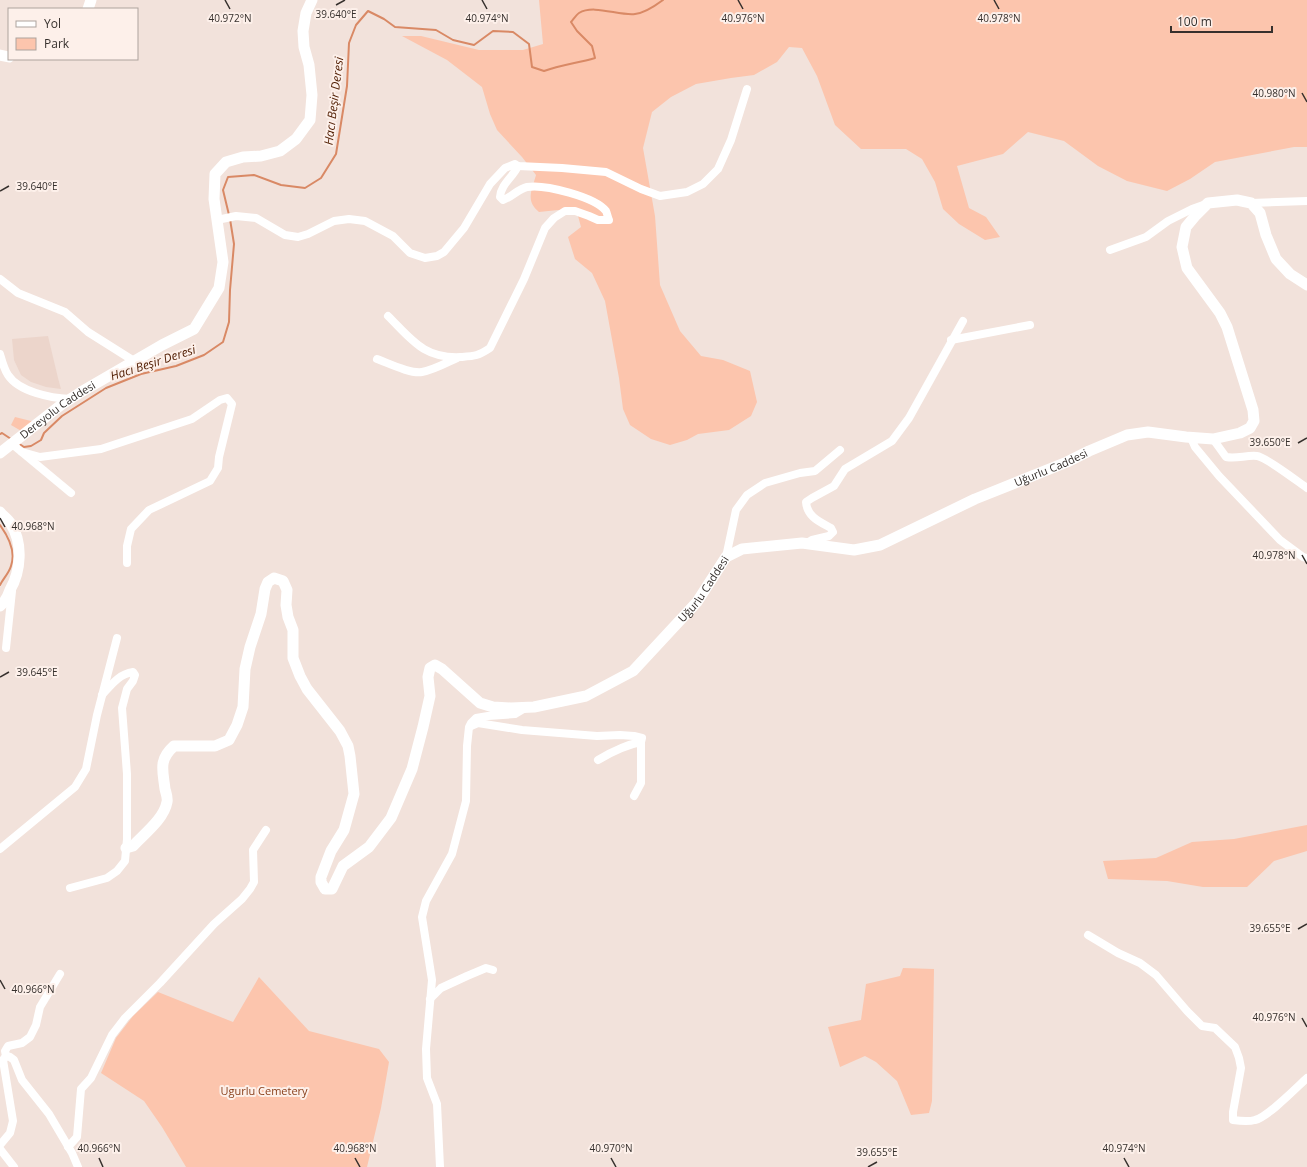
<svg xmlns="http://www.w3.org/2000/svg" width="1307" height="1167" viewBox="0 0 1307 1167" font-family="'Open Sans',sans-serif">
<rect width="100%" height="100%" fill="#f2e2db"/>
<polygon fill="#ecd5cb" points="48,336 58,378 61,389 46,387 31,382 21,375 14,360 12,339"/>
<g fill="#fcc5ad">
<path d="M539 0H1307V147H1294L1215 162 1190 179 1167 191 1127 181 1098 166 1064 141 1028 132 1003 154 957 166 969 208 986 217 1000 237 985 240 959 224 943 209 935 182 922 159 906 149H861L835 125 817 76 802 48 789 47 777 62 754 75 731 78 696 84 671 97 652 112 643 148 655 216 660 285 680 331 701 356 723 360 750 371 757 402 751 416 729 430 698 434 687 440 670 445 651 439 630 425 623 409 619 378 605 301 592 273 575 259 568 237 581 227 578 216 558 210 539 212C525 201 532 190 536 175L522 157 497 130 490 114 482 87 447 60 402 36H421L479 50H523L543 44Z"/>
<polygon points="15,417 35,422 23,432 11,425"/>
<polygon points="1307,825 1307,851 1274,861 1247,887 1203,887 1167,881 1108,879 1103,861 1156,858 1192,842 1234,839"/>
<polygon points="903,968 934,969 932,1101 929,1113 911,1115 897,1081 876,1062 865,1056 840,1067 828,1027 861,1020 866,984 900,976"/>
<polygon points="259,977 309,1031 379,1049 389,1062 381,1108 367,1167 186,1167 162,1127 144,1101 101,1073 116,1038 133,1016 158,992 233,1022"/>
</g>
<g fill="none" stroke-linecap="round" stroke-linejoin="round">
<g stroke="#d98965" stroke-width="2">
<path d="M229 215 223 190 228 177 254 175 281 185 305 188 321 178 336 154 347 86 349 43 356 25 368 11 384 19 395 27 436 30 453 40 474 45 493 31 513 32 529 44 532 67 544 71C561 65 578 63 595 58L592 46 577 31 571 22C573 20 576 15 579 13 594 4 619 16 635 14 645 13 655 6 663 0"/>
<polyline points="0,434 2,433 11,439"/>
<polyline points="18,443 24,447 31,446 41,440 44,433 62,416 106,388 141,374 176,366 204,355 223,342 229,322 230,290 234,244 230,219"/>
<path d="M0 525C8 536 16 552 11 566 9 573 3 579 0 585"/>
</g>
<g stroke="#fff" stroke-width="8">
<polyline points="1251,203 1307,201"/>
<polyline points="217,220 236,216 256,218 285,235 298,237 308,234 334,221 349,219 365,221 393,236 410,253 425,258 437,256 444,252 464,228 490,184 505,168 515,164 518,166 562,168 606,172 641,189 660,196 687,192 703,184 718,169 731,140 747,89"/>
<polyline points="1110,250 1146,237 1168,221 1192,209 1206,204"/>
<polyline points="0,279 18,293 65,312 88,332 134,361"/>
<path d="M388 316C412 340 424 359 461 357 475 356 478 356 490 348L524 279 545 228 554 218 565 211H575L589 216 598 220H609C608 218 607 213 606 211 595 197 545 184 527 187 518 189 512 197 503 200L500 197C501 184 513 177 518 166"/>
<polyline points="951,340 1030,325"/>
<path d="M0 354C2 361 4 369 8 375 19 392 51 398 70 399"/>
<path d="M377 359C388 363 410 374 422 372 434 370 446 363 457 358"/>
<polyline points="1191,438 1195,447 1219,476 1280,540 1303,557 1307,558"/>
<path d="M1213 439 1226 457C1237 459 1246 455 1257 456 1266 457 1297 481 1307 488"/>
<polyline points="12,444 71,493"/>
<polyline points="22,452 40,457 101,449 192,419 220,400 227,398 232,404 219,457 218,468 210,481 149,510 131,529 127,546 127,563"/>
<path d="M807 543 812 540 829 536 833 532 831 528C820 522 807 517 806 502L812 498 834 486 845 469 892 441 909 418 963 321"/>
<polyline points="726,557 736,510 747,495 765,483 800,473 815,471 840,450"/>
<polyline points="6,648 12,591"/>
<path d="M471 726 478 723 522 730 597 736 620 735 634 736 642 738 641 742C625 745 613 751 598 760"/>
<polyline points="634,796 641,783 641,742"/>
<polyline points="0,849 75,787 86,769 97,715 117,638"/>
<path d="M70 888 107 878 117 871 125 861 127 839V774L122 708 127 689 133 681 135 675 133 672C119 674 111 685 102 695"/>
<path d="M1088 935 1118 953 1140 963 1156 975 1187 1011 1202 1026 1215 1028 1235 1047 1239 1058 1241 1068 1233 1112V1120C1240 1121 1248 1122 1255 1120 1268 1117 1296 1088 1307 1078"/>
<polyline points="430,999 441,988 467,976 486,968 493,970"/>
<polyline points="6,1056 5,1051 8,1046 22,1043 30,1037 36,1025 40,1007 60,974"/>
<polyline points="0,1145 10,1133 13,1121 3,1060 6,1056 10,1057 14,1060 22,1080 49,1114 72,1153 78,1167"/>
<polyline points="68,1147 77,1137 81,1089 91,1078 112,1035 125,1018 160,983 214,924 242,899 250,889 254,882 253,850 266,830"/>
<polyline points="0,1149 14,1167"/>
<polyline points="440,1167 437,1104 427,1078 426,1049 432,980 422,917 426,901 452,854 466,801 467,746 469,727 471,723 476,718 488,716 515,714 525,708"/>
</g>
<g stroke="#fff" stroke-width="11">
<polyline points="88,9 91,0"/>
<polyline points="0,55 9,57"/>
<path id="s1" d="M0 453 61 405 81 392 162 345 194 329 219 288 223 262 214 199 215 174 226 162 243 157 261 156 280 151 296 139 310 120 312 95 309 65 304 47 303 31 306 13 312 0"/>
<path d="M0 512C3 516 8 519 11 524 23 543 21 571 10 590 8 596 5 602 0 606"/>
<path id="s2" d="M126 848 133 846C144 834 164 819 167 802 168 798 166 793 165 789 163 771 158 760 174 746H215L229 740 237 725 243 707 245 669 250 647 261 614 265 589 268 582 274 578 283 581 287 590 286 605 288 617 293 630V658L300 676 307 689 340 731 348 746 350 756 354 794 344 830 331 851 321 877V882L325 889H332L343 866 369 847 391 818 412 769 423 727 430 696 428 677 430 668 435 665 442 669 480 703 493 707 511 708 534 707 586 696 633 671 697 602 726 557 742 549 802 543 854 550 880 545 975 499 1067 462 1089 451 1127 435 1148 432 1186 437 1213 439 1240 433 1250 428 1254 421 1253 410 1227 327 1220 313 1187 268 1182 247 1186 227 1196 215 1208 203 1237 200 1251 203 1260 213 1266 235 1276 259 1290 274 1307 285"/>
</g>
</g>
<path fill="none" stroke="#36302d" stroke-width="1.5" d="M225 0 230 9M482 0 487 9M738 0 743 9M994 0 999 9M336 5 345 0M1302 93 1307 102M0 191 9 186M1298 443 1307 438M0 518 5 527M1302 555 1307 564M0 677 9 672M1298 929 1307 924M0 980 5 989M1302 1018 1307 1027M99 1158 103 1167M355 1158 360 1167M611 1158 616 1167M1124 1158 1129 1167M868 1167 877 1162"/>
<g text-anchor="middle" stroke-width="4" stroke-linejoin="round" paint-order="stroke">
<g font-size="11" fill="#36302d" stroke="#fdf0ea">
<text dy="4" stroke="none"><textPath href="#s1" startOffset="72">Dereyolu Caddesi</textPath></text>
<text dy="4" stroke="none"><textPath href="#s2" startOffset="1672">Uğurlu Caddesi</textPath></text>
<text dy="4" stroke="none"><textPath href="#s2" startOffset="1288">Uğurlu Caddesi</textPath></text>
</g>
<g font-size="11" fill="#893f1a" stroke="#fdf0ea">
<text x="264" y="1095">Ugurlu Cemetery</text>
</g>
<g font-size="12" font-style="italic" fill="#511e03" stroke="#fdf0ea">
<text transform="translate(334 101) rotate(-83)" y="4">Hacı Beşir Deresi</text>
<text transform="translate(153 363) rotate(-18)" y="4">Hacı Beşir Deresi</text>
</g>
</g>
<g font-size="10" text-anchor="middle" fill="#36302d" stroke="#fdf0ea" stroke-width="4" stroke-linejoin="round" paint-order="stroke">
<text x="336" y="18">39.640°E</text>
<text x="230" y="22">40.972°N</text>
<text x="487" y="22">40.974°N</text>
<text x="743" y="22">40.976°N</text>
<text x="999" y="22">40.978°N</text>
<text x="1274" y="97">40.980°N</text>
<text x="37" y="190">39.640°E</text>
<text x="1270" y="446">39.650°E</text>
<text x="33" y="530">40.968°N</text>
<text x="1274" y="559">40.978°N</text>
<text x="37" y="676">39.645°E</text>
<text x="1270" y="932">39.655°E</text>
<text x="33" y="993">40.966°N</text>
<text x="1274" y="1021">40.976°N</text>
<text x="99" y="1152">40.966°N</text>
<text x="355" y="1152">40.968°N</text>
<text x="611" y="1152">40.970°N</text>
<text x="1124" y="1152">40.974°N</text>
<text x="877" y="1156">39.655°E</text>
</g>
<rect x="8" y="8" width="130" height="52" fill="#fdf0ea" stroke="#ada39e"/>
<rect x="16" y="21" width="20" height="6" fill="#ffffff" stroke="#ada39e"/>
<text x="44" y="28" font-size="12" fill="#36302d">Yol</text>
<rect x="16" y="38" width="20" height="12" fill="#fcc5ad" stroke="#ada39e"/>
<text x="44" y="48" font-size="12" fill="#36302d">Park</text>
<path d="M1171 26v6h101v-6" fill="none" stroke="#36302d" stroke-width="2"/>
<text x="1177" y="26" font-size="12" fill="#36302d" stroke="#fdf0ea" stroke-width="3" paint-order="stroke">100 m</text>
</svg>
